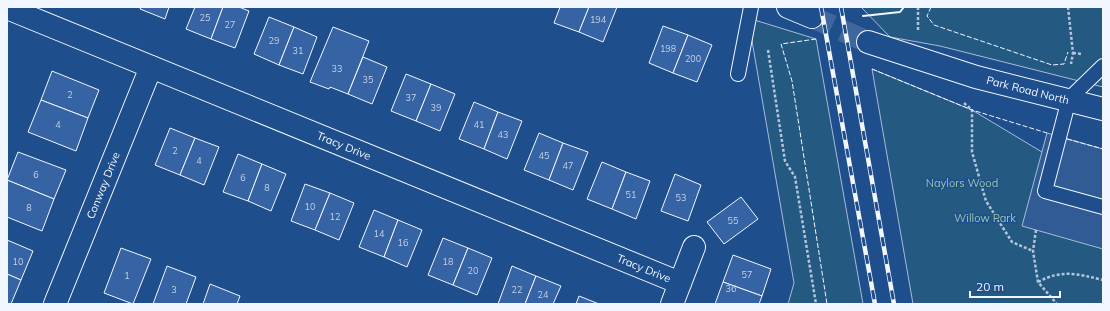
<svg xmlns="http://www.w3.org/2000/svg" width="1110" height="311" viewBox="0 0 1110 311" font-family="Mulish,sans-serif">
<rect width="100%" height="100%" fill="#1f4e8c"/>
<g fill="#245a82" stroke="#a8bbd7">
<polygon points="861,7 1103,7 1103,87 940,46 890,37"/>
<polygon points="748,18 816,39 863,304 788,304 794,283"/>
<polygon points="872,69 972,110 1042,152 1103,171 1103,304 913,304"/>
</g>
<polygon fill="#305b95" stroke="#a8bbd7" points="1047,133 1103,149 1103,249 1022,226"/>
<g fill="#3563a3" stroke="#f2f6ff">
<polygon points="141,7 169,7 165,19 140,9"/>
<polygon points="195,7 223,7 211,39 186,29"/>
<polygon points="223,7 239,7 249,11 235,48 211,39"/>
<polygon points="560,7 589,7 579,32 554,23"/>
<polygon points="589,7 617,7 603,42 579,32"/>
<polygon points="269,17 294,27 279,65 254,54"/>
<polygon points="663,26 688,35 673,73 649,63"/>
<polygon points="294,27 317,37 303,74 279,65"/>
<polygon points="333,27 369,41 348,94 330,87 329,89 310,82"/>
<polygon points="688,35 712,45 697,82 673,73"/>
<polygon points="363,57 387,67 372,104 348,94"/>
<polygon points="52,71 99,90 88,118 41,100"/>
<polygon points="406,74 431,84 416,121 391,111"/>
<polygon points="431,84 455,94 440,131 416,121"/>
<polygon points="41,100 88,118 76,151 28,132"/>
<polygon points="474,102 498,112 484,149 459,139"/>
<polygon points="498,112 522,121 507,159 484,149"/>
<polygon points="170,128 195,138 180,175 155,165"/>
<polygon points="539,133 563,143 549,180 524,170"/>
<polygon points="195,138 219,147 204,185 180,175"/>
<polygon points="563,143 588,152 573,190 549,180"/>
<polygon points="18,152 66,170 54,199 7,180"/>
<polygon points="238,154 262,164 248,201 223,192"/>
<polygon points="602,162 626,172 612,209 587,199"/>
<polygon points="262,164 286,174 271,211 248,201"/>
<polygon points="626,172 650,181 636,219 612,209"/>
<polygon points="675,174 701,185 688,221 661,211"/>
<polygon points="7,180 54,199 42,231 7,217"/>
<polygon points="305,184 330,193 315,230 291,221"/>
<polygon points="330,193 354,203 339,240 315,230"/>
<polygon points="741,197 758,219 724,244 707,222"/>
<polygon points="374,210 398,220 384,257 359,247"/>
<polygon points="398,220 422,230 407,267 384,257"/>
<polygon points="443,238 468,248 453,285 428,275"/>
<polygon points="7,240 33,251 21,280 7,274"/>
<polygon points="121,248 151,259 133,304 104,293"/>
<polygon points="468,248 492,258 477,295 453,285"/>
<polygon points="733,255 771,269 762,296 723,282"/>
<polygon points="167,266 196,277 186,304 153,304"/>
<polygon points="512,266 536,276 525,304 498,304"/>
<polygon points="7,274 21,280 11,304 7,304"/>
<polygon points="536,276 561,286 553,304 525,304"/>
<polygon points="723,282 762,296 759,304 715,304"/>
<polygon points="210,284 240,296 237,304 203,304"/>
<polygon points="579,296 599,304 576,304"/>
</g>
<g fill="none" stroke-linecap="round" stroke-linejoin="round">
<polyline stroke="#3f679d" stroke-width="22" stroke-dasharray="22 11" stroke-linecap="butt" points="812,17 868,42"/>
<defs>
<g id="service">
<polyline points="1103,66 1069,99 1045,191 1103,207"/>
<polyline points="738,74 751,7"/>
</g>
<g id="minor">
<path id="s1" d="M7 8 680 283"/>
<path id="s2" d="M55 304 151 67"/>
<polyline points="672,304 694,247"/>
</g>
<g id="tertiary">
<polyline points="788,7 812,17"/>
<path id="s3" d="M868 42 976 77 1103 109"/>
</g>
</defs>
<use href="#service" stroke="#f2f6ff" stroke-width="16"/>
<use href="#minor" stroke="#f2f6ff" stroke-width="24"/>
<use href="#tertiary" stroke="#f2f6ff" stroke-width="24"/>
<g stroke="#b3c4dc" stroke-width="2.5" stroke-dasharray="3 2" stroke-linecap="butt">
<polyline points="918,7 918,30"/>
<polyline points="1068,7 1073,53 1071,64"/>
<polyline points="768,50 785,161 795,177 816,304"/>
<polyline points="1073,53 1082,54"/>
<polyline points="964,103 972,110 972,152 986,201 1012,242 1033,251"/>
<polyline points="1036,230 1033,251 1038,282 1057,304"/>
<path d="M1038 282C1062 269 1078 274 1103 280"/>
</g>
<use href="#service" stroke="#1f4e8c" stroke-width="14"/>
<use href="#minor" stroke="#1f4e8c" stroke-width="22"/>
<use href="#tertiary" stroke="#1f4e8c" stroke-width="22"/>
<defs>
<g id="rail">
<polyline points="821,7 875,304"/>
<polyline points="841,7 894,304"/>
</g>
</defs>
<use href="#rail" stroke="#f2f6ff" stroke-width="4.5"/>
<use href="#rail" stroke="#1f4e8c" stroke-width="3" stroke-dasharray="9" stroke-linecap="butt"/>
<g stroke="#f2f6ff" stroke-width="1" stroke-dasharray="5 2" stroke-linecap="butt">
<polyline points="931,7 927,16 934,25 1052,65 1064,64 1068,52"/>
<polyline points="816,39 781,44 792,81 827,304"/>
<polyline points="872,69 972,110 1047,133"/>
<polyline points="1102,90 1103,90"/>
<polyline points="1067,139 1103,149"/>
</g>
<polyline stroke="#f2f6ff" stroke-width="2" points="863,16 900,12 904,7"/>
</g>
<g text-anchor="middle" stroke-width="3" stroke-linejoin="round" paint-order="stroke">
<g font-size="9" fill="#c3d1e8">
<text x="205" y="21">25</text>
<text x="598" y="23">194</text>
<text x="230" y="28">27</text>
<text x="274" y="44">29</text>
<text x="668" y="52">198</text>
<text x="298" y="54">31</text>
<text x="693" y="62">200</text>
<text x="337" y="72">33</text>
<text x="368" y="83">35</text>
<text x="70" y="98">2</text>
<text x="411" y="101">37</text>
<text x="436" y="111">39</text>
<text x="58" y="128">4</text>
<text x="479" y="128">41</text>
<text x="503" y="138">43</text>
<text x="175" y="154">2</text>
<text x="544" y="159">45</text>
<text x="199" y="164">4</text>
<text x="568" y="169">47</text>
<text x="36" y="178">6</text>
<text x="243" y="181">6</text>
<text x="267" y="191">8</text>
<text x="631" y="198">51</text>
<text x="681" y="201">53</text>
<text x="310" y="210">10</text>
<text x="29" y="211">8</text>
<text x="335" y="220">12</text>
<text x="733" y="224">55</text>
<text x="379" y="237">14</text>
<text x="403" y="246">16</text>
<text x="18" y="265">10</text>
<text x="448" y="265">18</text>
<text x="473" y="274">20</text>
<text x="747" y="278">57</text>
<text x="127" y="279">1</text>
<text x="731" y="292">36</text>
<text x="174" y="293">3</text>
<text x="517" y="293">22</text>
<text x="543" y="298">24</text>
</g>
<g font-size="11" fill="#f2f6ff" stroke="#1f4e8c">
<text dy="4" stroke="none"><textPath href="#s3" startOffset="167">Park Road North</textPath></text>
<text dy="4" stroke="none"><textPath href="#s1" startOffset="364">Tracy Drive</textPath></text>
<text dy="4" stroke="none"><textPath href="#s2" startOffset="128">Conway Drive</textPath></text>
<text dy="4" stroke="none"><textPath href="#s1" startOffset="688">Tracy Drive</textPath></text>
</g>
<g font-size="11" fill="#97c8a6" stroke="#1f4e8c">
<text x="962" y="187">Naylors Wood</text>
<text x="985" y="222">Willow Park</text>
</g>
</g>
<rect width="1110" height="311" fill="none" stroke="#f2f6ff" stroke-width="16"/>
<path d="M970 291v6h90v-6" fill="none" stroke="#f2f6ff" stroke-width="2"/>
<text x="976" y="291" font-size="12" fill="#f2f6ff" stroke="#1f4e8c" stroke-width="3" paint-order="stroke">20 m</text>
</svg>
